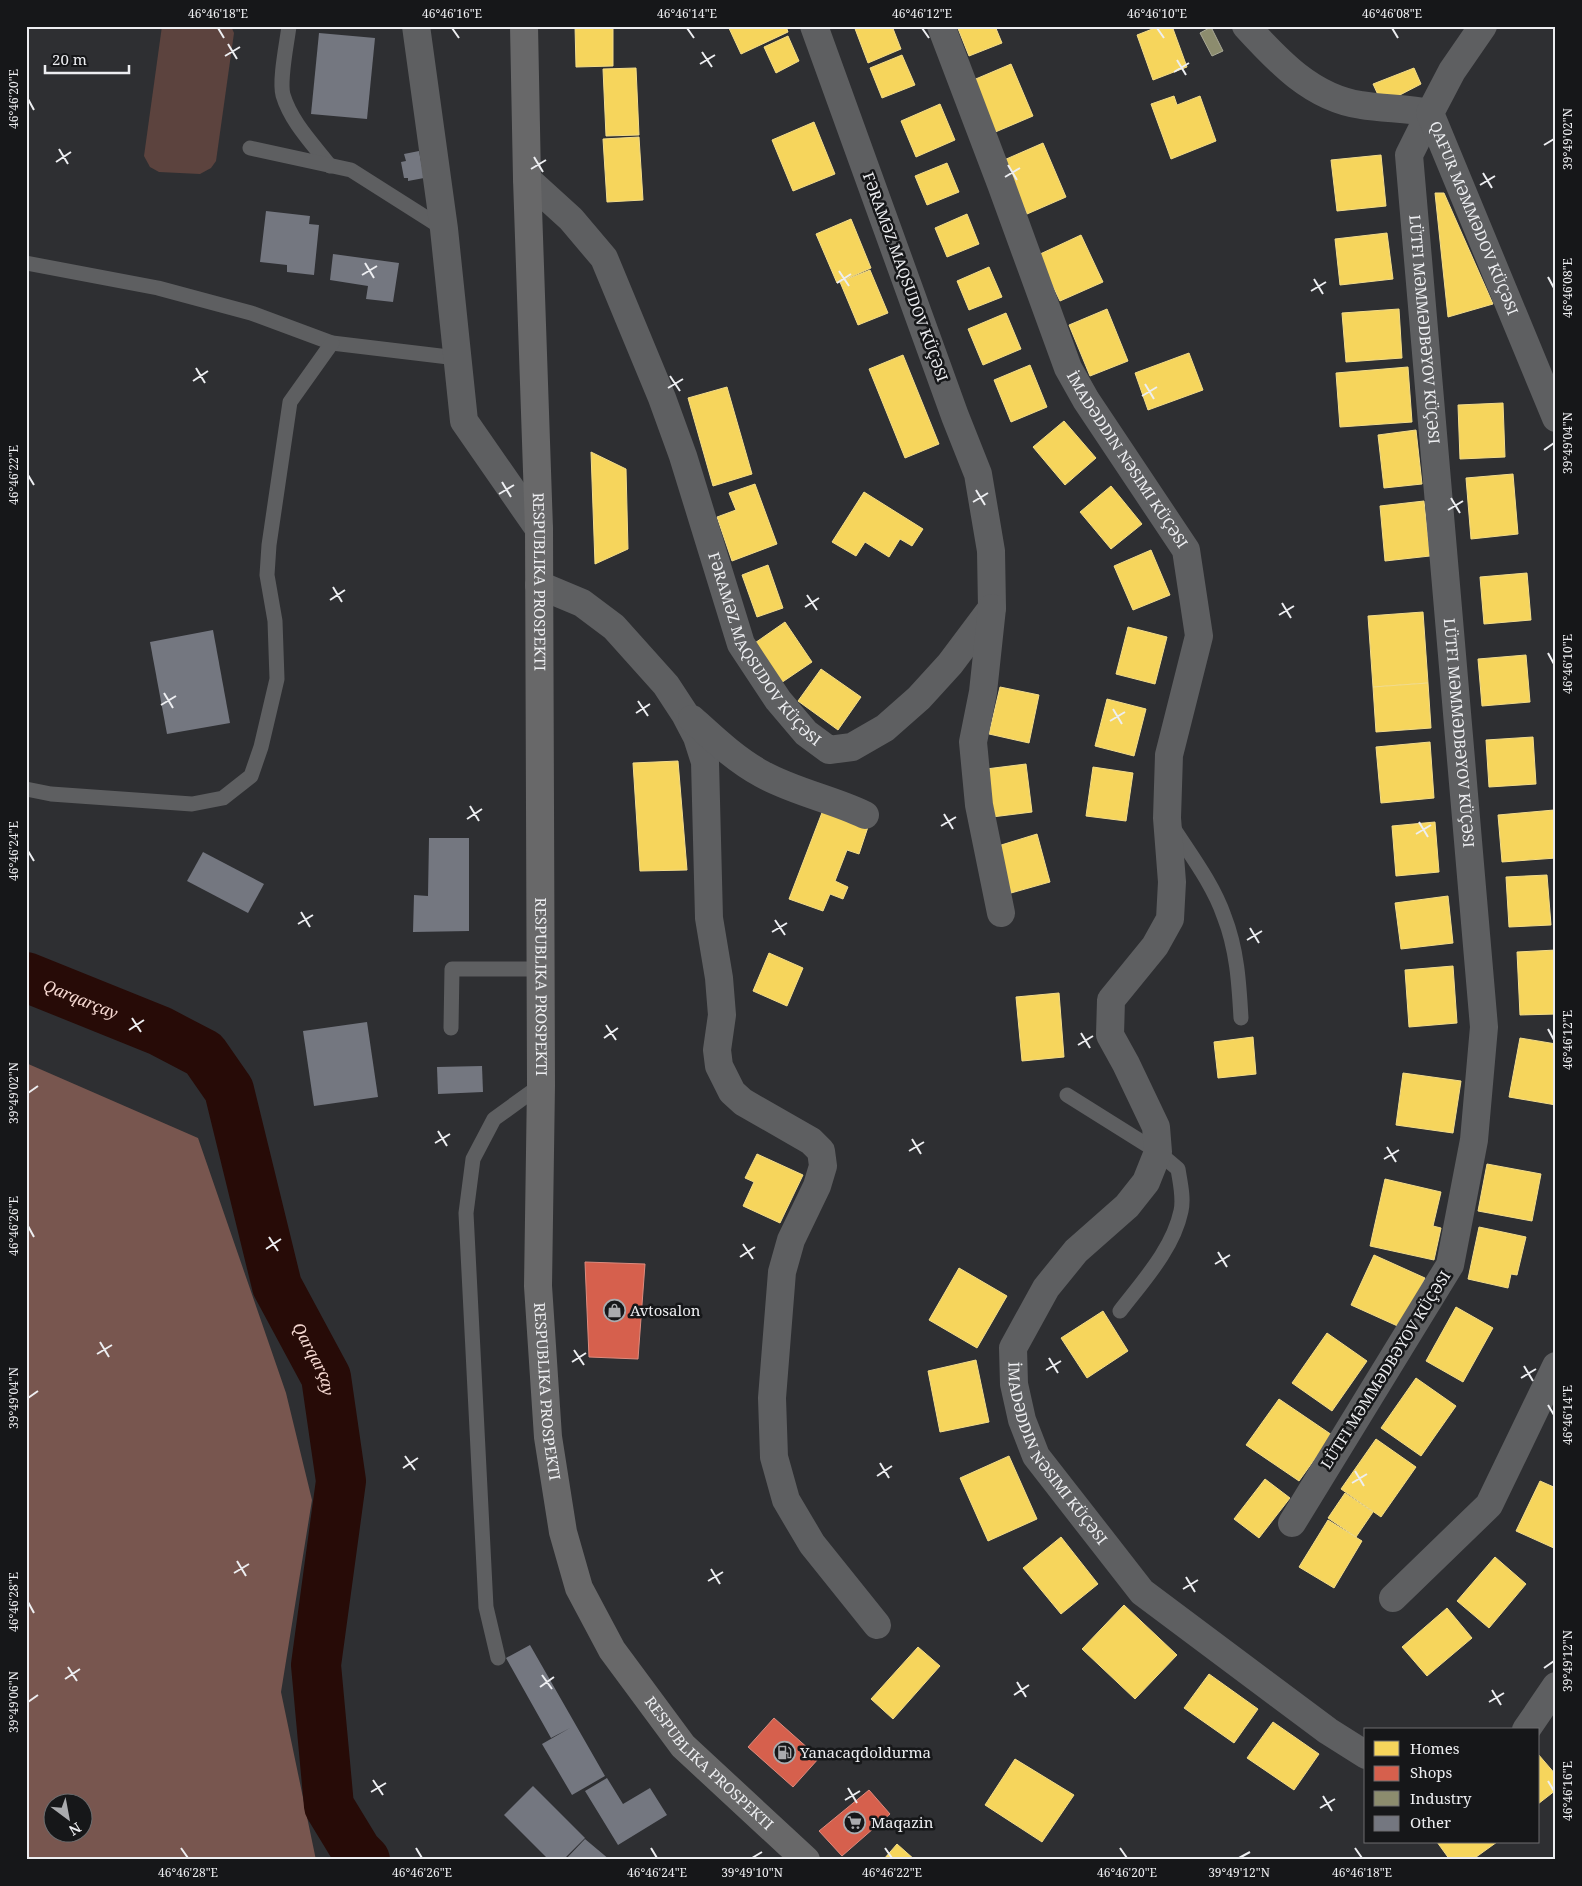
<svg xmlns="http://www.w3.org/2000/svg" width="1582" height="1886" viewBox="0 0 1582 1886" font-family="'Noto Serif',serif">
<rect width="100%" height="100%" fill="#2e2f32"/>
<polygon fill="#5c433e" points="162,26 231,26 234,33 216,161 211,168 200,174 159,172 150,167 144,156"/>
<path fill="#78564f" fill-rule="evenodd" d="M26 1063 198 1138 286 1393 312 1500 281 1692 316 1860H26ZM52 1804H82V1834H52Z"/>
<g fill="#f6d55c" stroke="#f3dc89">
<polygon points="575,26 613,26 613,66 576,67"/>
<polygon points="728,26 786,26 788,32 741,54"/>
<polygon points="854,26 892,26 901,49 868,63"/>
<polygon points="957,26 995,26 1002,43 969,56"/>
<polygon points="1160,26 1172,26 1187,67 1153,80 1137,35"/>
<polygon points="788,36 799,61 776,73 764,47"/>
<polygon points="902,55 915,85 882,98 870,68"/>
<polygon points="1011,64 1033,116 993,133 971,81"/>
<polygon points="636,68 639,135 606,136 603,69"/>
<polygon points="1414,68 1421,84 1396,97 1379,97 1373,84"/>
<polygon points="1174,96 1177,105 1200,96 1216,141 1171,159 1151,104"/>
<polygon points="940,104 955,140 916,157 901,121"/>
<polygon points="814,122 835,174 793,191 772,140"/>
<polygon points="639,137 643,200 607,202 603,139"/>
<polygon points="1043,143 1066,197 1027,214 1004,160"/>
<polygon points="1381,155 1386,206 1337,211 1331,160"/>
<polygon points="947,163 959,192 927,205 915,176"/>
<polygon points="1435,193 1444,193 1493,304 1448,317"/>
<polygon points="967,214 979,244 947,257 935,228"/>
<polygon points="851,219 871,268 837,283 816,234"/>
<polygon points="1387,233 1393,279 1340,285 1335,239"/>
<polygon points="1081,235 1103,282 1060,301 1038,255"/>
<polygon points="989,267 1002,297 969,310 957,281"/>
<polygon points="870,270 888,313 858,325 840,282"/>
<polygon points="1107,309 1128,361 1090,376 1069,325"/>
<polygon points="1399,309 1402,358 1346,362 1342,313"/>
<polygon points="1006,313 1021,349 983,365 968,329"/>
<polygon points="1189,353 1203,390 1148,410 1135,373"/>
<polygon points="903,355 939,444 905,458 869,369"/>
<polygon points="1030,365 1047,407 1011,422 994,380"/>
<polygon points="1408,367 1412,422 1340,427 1336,373"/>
<polygon points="727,387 752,474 713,486 688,398"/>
<polygon points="1503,403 1505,457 1460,459 1458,405"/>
<polygon points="1064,421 1096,458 1065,485 1033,447"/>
<polygon points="1416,430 1422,484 1384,488 1378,435"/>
<polygon points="591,452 626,469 628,549 595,564"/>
<polygon points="1513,474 1518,534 1471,539 1466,478"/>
<polygon points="755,484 777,544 732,561 717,517 736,510 729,493"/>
<polygon points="1111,486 1142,524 1111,549 1080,512"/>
<polygon points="864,492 923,529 912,546 900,539 889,557 865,542 856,556 832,542"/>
<polygon points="1424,501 1430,556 1385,561 1380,506"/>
<polygon points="1151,550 1170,595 1133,610 1114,566"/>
<polygon points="768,565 783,608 757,617 742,575"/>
<polygon points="1527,573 1531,620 1484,624 1480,577"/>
<polygon points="1423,612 1428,683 1373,687 1368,616"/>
<polygon points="785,622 812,662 778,685 752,645"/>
<polygon points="1128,627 1167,637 1155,684 1116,674"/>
<polygon points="1526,655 1530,702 1482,706 1478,659"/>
<polygon points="821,669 861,697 838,730 798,701"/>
<polygon points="1428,683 1431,728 1376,732 1373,687"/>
<polygon points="1000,687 1039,695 1029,743 989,734"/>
<polygon points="1107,699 1146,709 1134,756 1095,746"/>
<polygon points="1533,737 1536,784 1489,787 1486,740"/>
<polygon points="1430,742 1434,798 1381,803 1376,747"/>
<polygon points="678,761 687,870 640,871 633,763"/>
<polygon points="1026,764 1032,812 992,817 986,769"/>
<polygon points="1093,767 1133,773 1126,821 1086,816"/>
<polygon points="823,810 868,827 859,854 847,850 835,881 848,887 843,899 830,894 823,911 789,899"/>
<polygon points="1554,810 1556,858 1502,862 1498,815"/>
<polygon points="1435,822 1439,872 1396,876 1392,826"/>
<polygon points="1037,834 1050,882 1011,893 998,846"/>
<polygon points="1547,875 1551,925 1509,927 1506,877"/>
<polygon points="1448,896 1453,943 1401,949 1395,903"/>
<polygon points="1556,950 1556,1014 1520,1015 1517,952"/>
<polygon points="769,953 803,968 787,1006 753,991"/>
<polygon points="1453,966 1457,1023 1409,1027 1405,970"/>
<polygon points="1059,993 1064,1057 1022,1061 1016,997"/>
<polygon points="1253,1037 1256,1074 1218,1078 1214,1042"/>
<polygon points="1520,1038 1556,1044 1556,1105 1509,1097"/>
<polygon points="1403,1073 1461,1081 1453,1133 1396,1125"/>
<polygon points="757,1154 803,1175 780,1223 743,1206 754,1182 745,1178"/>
<polygon points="1487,1164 1541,1174 1532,1221 1478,1211"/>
<polygon points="1385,1179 1441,1192 1433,1226 1441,1228 1434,1260 1370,1246"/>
<polygon points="1479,1227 1526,1237 1517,1275 1511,1274 1508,1288 1468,1279"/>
<polygon points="1374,1255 1425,1278 1402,1328 1351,1305"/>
<polygon points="959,1268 1007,1296 977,1348 929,1320"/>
<polygon points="1456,1307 1493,1328 1463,1382 1426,1361"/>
<polygon points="1103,1311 1128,1351 1087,1378 1061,1338"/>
<polygon points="1327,1333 1367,1361 1332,1411 1292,1383"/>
<polygon points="976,1360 989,1422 940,1432 928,1371"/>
<polygon points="1416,1378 1456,1406 1421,1456 1381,1428"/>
<polygon points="1279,1399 1332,1435 1299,1481 1246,1445"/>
<polygon points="1376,1439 1416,1467 1381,1517 1341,1489"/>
<polygon points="1009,1456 1037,1519 988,1541 960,1478"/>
<polygon points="1265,1479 1290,1498 1259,1538 1234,1519"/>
<polygon points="1540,1481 1556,1488 1556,1549 1516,1531"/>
<polygon points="1345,1493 1373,1512 1356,1537 1328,1518"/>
<polygon points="1328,1520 1362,1541 1334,1588 1299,1567"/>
<polygon points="1061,1537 1098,1584 1061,1614 1023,1568"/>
<polygon points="1495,1557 1526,1584 1489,1628 1457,1601"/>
<polygon points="1124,1605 1177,1655 1135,1699 1082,1649"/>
<polygon points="1447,1608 1472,1638 1427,1676 1402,1647"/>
<polygon points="918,1647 940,1666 893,1719 871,1699"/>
<polygon points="1209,1674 1258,1709 1234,1743 1184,1708"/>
<polygon points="1273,1722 1319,1754 1294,1790 1247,1758"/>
<polygon points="1538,1754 1556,1775 1556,1790 1538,1804"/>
<polygon points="1015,1759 1074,1795 1042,1842 985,1805"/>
<polygon points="1437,1842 1497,1842 1472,1860 1450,1860"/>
<polygon points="897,1844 915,1860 884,1859"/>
</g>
<g fill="#d6604d" stroke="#dd8b7e">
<polygon points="585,1262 645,1264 638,1359 589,1357"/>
<polygon points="774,1718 819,1758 793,1787 748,1747"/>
<polygon points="869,1790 890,1814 842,1856 819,1831"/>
</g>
<polygon fill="#8c8c6e" stroke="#a9a995" points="1211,27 1223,51 1212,56 1200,33"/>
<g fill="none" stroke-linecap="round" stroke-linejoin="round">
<path stroke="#270b07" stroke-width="50" id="s1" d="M26 977 160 1031 204 1054 229 1090 277 1286 326 1377 341 1481 316 1665 329 1806 357 1852 365 1860"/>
</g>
<g fill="#747780">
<polygon points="319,33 375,38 367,119 311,114"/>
<polygon points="419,151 424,178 408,181 408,178 404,178 401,162 406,161 404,154"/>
<polygon points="266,211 310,216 309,224 319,225 314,275 287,272 287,265 260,262"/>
<polygon points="333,254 399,263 393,302 366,299 368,286 330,280"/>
<polygon points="213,630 230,723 167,734 150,642"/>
<polygon points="429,838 469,838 469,931 413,932 414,895 428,896"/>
<polygon points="203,852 264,884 248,913 187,881"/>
<polygon points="367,1022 378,1097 314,1106 303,1031"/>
<polygon points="482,1066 483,1092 438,1094 437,1067"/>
<polygon points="530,1645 605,1776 572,1795 542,1744 570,1728 551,1738 506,1658"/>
<polygon points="607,1778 623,1804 650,1788 667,1815 618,1845 585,1791"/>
<polygon points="533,1786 585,1838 563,1860 549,1860 504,1815"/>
<polygon points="585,1839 610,1860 565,1860"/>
</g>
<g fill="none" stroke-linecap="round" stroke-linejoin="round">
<g stroke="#5e5f61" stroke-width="15">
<path d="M289 26C287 43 279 80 283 95 291 122 313 144 330 166"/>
<polyline points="250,148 351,170 444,229"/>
<polyline points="26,263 158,288 251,313 332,343 457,358"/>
<polyline points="26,789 51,794 192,804 223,798 251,776 261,747 277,679 275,621 267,575 269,545 290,402 332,343"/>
<path d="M1172 826C1190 854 1213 884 1224 916 1237 949 1239 983 1241 1018"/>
<polyline points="451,1028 452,969 540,969"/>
<path d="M1067 1095 1158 1152 1178 1169C1180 1182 1184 1198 1181 1211 1173 1249 1143 1281 1120 1311"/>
<polyline points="498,1658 486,1607 466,1213 473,1159 494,1119 541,1085"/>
</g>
<g stroke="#5e5f61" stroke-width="28">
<polyline points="416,26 444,229 464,421 539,529"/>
<path id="s2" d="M941 26 1001 184 1068 368 1086 400 1186 550 1199 636 1169 755 1167 818 1172 882 1170 919 1155 946 1111 1000 1110 1035 1126 1064 1156 1127 1158 1152 1146 1182 1127 1206 1076 1251 1046 1288 1013 1348 1014 1384 1022 1420 1036 1456 1142 1592 1328 1731 1366 1755"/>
<path id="s3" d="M1246 26C1278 61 1312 98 1361 105 1384 109 1407 108 1430 113L1409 155 1484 1027 1474 1140 1450 1265 1292 1523"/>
<path id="s4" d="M1483 26 1452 71 1430 113 1556 418"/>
<path id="s5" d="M527 179 571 219 604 258 662 398 683 456 741 644 778 700 806 733 829 750 852 747 885 728 919 698 950 664 992 608 991 551 978 474 955 416 814 26"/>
<polyline points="539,585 582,603 614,627 666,685 685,714 697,737 705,762 709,918 719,978 722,1015 717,1050 719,1066 732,1092 743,1102 811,1141 821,1151 823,1166 817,1186 791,1240 782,1272 772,1398 774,1457 786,1500 812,1544 877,1625"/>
<polyline points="992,608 983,692 973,742 979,805 1001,913"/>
<path d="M692 719C714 739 736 760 762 774 794 792 832 799 865 815"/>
<polyline points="1393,1598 1489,1505 1556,1366"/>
<polyline points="1526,1730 1556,1686"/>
</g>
<path stroke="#686869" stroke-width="28" id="s6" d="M524 26 527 179 539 529 541 1085 538 1286 548 1437 563 1532 579 1588 612 1650 683 1746 806 1860"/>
</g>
<path fill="none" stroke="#edeef1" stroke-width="2" d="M218 28 224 38M452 28 459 38M687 28 694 38M922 28 929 38M1157 28 1164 38M1392 28 1398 38M228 44 237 59M702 52 712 67M225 56 240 47M1177 60 1186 75M700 64 715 55M1174 72 1189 63M28 99 34 110M1544 145 1554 139M59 149 68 164M534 157 543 172M56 162 71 152M1008 165 1017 180M531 169 546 160M1483 173 1492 188M1005 177 1020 168M1480 185 1495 176M365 263 374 278M839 271 849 286M362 275 377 266M1548 277 1554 288M1314 279 1323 294M837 283 851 274M1311 291 1326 282M196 368 205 383M670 376 680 391M193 381 208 371M1145 384 1154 399M668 388 683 379M1142 396 1157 387M1544 450 1554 443M28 475 34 485M502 482 511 497M976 490 985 505M499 494 514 485M1451 498 1460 513M973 502 988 493M1448 510 1463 501M333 587 342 602M807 595 817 610M330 600 345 590M1282 603 1291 618M805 607 819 598M1279 615 1294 606M1548 653 1554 664M164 693 173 708M638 701 648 716M161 705 176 696M1113 709 1122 724M636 713 650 704M1110 721 1125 712M470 806 479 821M944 814 953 829M467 819 482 809M1419 822 1428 837M941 826 956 817M1416 834 1431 825M28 851 34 861M301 912 310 927M775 920 785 935M298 924 313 915M1250 928 1259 943M772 932 787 923M1247 940 1262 931M132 1018 141 1032M606 1025 616 1040M1548 1029 1554 1040M129 1030 144 1020M1081 1033 1090 1048M604 1038 618 1028M1078 1045 1093 1036M28 1093 38 1086M438 1131 447 1146M912 1139 921 1154M435 1143 450 1134M1387 1147 1396 1162M909 1151 924 1142M1384 1159 1399 1150M28 1226 34 1237M269 1237 278 1251M743 1244 753 1259M266 1249 281 1239M1218 1252 1227 1267M740 1257 755 1247M1215 1264 1230 1255M100 1342 109 1357M574 1350 584 1365M97 1354 112 1345M1049 1358 1058 1373M572 1362 586 1353M1524 1366 1533 1381M1046 1370 1061 1361M1521 1378 1536 1369M28 1398 38 1391M1548 1405 1554 1415M405 1456 415 1470M880 1463 889 1478M403 1468 418 1458M1355 1471 1364 1486M877 1476 892 1466M1352 1483 1367 1474M237 1561 246 1576M711 1569 720 1584M234 1573 249 1564M1186 1577 1195 1592M708 1581 723 1572M1183 1589 1198 1580M28 1602 34 1613M68 1667 77 1681M1544 1668 1554 1661M542 1675 552 1689M65 1679 80 1669M1017 1682 1026 1697M540 1687 554 1677M1492 1690 1501 1705M1014 1695 1029 1685M28 1702 38 1695M1489 1702 1504 1693M373 1780 383 1795M1548 1781 1554 1791M848 1788 857 1803M371 1792 386 1783M1323 1796 1332 1811M845 1800 860 1791M1320 1808 1335 1799M181 1848 188 1858M416 1848 422 1858M651 1848 657 1858M885 1848 892 1858M1120 1848 1127 1858M1355 1848 1362 1858M752 1858 762 1852M1239 1858 1250 1852"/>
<defs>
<symbol id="shop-ring" viewBox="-11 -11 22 22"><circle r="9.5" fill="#161719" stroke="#aaabae" stroke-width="1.5"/><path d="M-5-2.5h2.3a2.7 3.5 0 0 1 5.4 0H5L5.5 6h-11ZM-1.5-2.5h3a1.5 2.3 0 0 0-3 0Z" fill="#aaabae"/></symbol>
<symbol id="fuel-ring" viewBox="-11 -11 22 22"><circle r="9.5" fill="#161719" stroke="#aaabae" stroke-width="1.5"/><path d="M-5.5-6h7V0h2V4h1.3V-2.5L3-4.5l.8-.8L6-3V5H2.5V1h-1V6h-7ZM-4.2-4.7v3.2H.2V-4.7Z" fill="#aaabae"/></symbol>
<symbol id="supermarket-ring" viewBox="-11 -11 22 22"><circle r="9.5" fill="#161719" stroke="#aaabae" stroke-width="1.5"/><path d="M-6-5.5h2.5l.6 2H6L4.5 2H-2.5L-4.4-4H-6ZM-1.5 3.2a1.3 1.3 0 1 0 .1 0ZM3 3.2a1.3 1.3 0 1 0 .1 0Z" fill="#aaabae"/></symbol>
</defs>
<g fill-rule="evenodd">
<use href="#shop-ring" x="602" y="1298" width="25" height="25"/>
<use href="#fuel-ring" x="772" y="1740" width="25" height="25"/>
<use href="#supermarket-ring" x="842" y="1810" width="25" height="25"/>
</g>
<g text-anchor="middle" stroke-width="5" stroke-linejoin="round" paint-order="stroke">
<g font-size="15" fill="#edeef1" stroke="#161719">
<text dy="5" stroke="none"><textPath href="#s4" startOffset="216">QAFUR MƏMMƏDOV KÜÇƏSI</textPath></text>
<text transform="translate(905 277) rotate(70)" y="5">FƏRAMƏZ MAQSUDOV KÜÇƏSI</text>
<text dy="5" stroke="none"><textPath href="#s3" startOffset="434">LÜTFI MƏMMƏDBƏYOV KÜÇƏSI</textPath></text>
<text dy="5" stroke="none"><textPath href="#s2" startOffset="474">İMADƏDDIN NƏSIMI KÜÇƏSI</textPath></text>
<text dy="5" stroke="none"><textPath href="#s6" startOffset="556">RESPUBLIKA PROSPEKTI</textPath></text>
<text dy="5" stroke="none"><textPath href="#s5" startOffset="536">FƏRAMƏZ MAQSUDOV KÜÇƏSI</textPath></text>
<text dy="5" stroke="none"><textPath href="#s3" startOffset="839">LÜTFI MƏMMƏDBƏYOV KÜÇƏSI</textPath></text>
<text dy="5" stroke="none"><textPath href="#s6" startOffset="961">RESPUBLIKA PROSPEKTI</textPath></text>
<text transform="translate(1386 1370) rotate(-58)" y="5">LÜTFI MƏMMƏDBƏYOV KÜÇƏSI</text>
<text dy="5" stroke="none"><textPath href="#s6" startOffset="1366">RESPUBLIKA PROSPEKTI</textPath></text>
<text dy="5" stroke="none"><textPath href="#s2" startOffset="1584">İMADƏDDIN NƏSIMI KÜÇƏSI</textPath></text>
<text dy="5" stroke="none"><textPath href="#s6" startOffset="1786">RESPUBLIKA PROSPEKTI</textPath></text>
</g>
<g font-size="15" fill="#edeef1" stroke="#161719" text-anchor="start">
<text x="630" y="1316">Avtosalon</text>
<text x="800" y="1758">Yanacaqdoldurma</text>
<text x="871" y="1828">Maqazin</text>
</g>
<g font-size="16" font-style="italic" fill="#f5d8d1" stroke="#161719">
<text dy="6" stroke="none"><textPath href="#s1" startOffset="59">Qarqarçay</textPath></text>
<text dy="6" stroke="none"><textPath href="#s1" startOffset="522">Qarqarçay</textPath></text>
</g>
</g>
<rect width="1582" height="1886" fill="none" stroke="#161719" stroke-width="55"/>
<rect x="1364" y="1728" width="175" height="115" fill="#161719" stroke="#6c6d6f"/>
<rect x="1374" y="1741" width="25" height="15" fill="#f6d55c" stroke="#6c6d6f"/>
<text x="1410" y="1754" font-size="15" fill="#edeef1">Homes</text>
<rect x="1374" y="1766" width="25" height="15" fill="#d6604d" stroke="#6c6d6f"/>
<text x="1410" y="1778" font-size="15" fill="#edeef1">Shops</text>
<rect x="1374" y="1791" width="25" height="15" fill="#8c8c6e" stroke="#6c6d6f"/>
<text x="1410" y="1804" font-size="15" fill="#edeef1">Industry</text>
<rect x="1374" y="1816" width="25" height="15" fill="#747780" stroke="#6c6d6f"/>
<text x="1410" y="1828" font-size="15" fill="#edeef1">Other</text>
<g transform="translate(68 1818) rotate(148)"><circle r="24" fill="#161719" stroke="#6c6d6f"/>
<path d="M0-4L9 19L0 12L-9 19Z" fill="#aaabae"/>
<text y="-8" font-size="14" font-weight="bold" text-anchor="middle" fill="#edeef1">N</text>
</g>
<path d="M45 65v8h84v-8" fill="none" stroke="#edeef1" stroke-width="2.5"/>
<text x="52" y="65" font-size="15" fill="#edeef1" stroke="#161719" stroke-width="4" paint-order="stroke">20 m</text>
<rect x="28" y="28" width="1526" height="1830" fill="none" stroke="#edeef1" stroke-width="2"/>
<g font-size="12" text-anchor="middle" fill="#edeef1">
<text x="218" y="18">46°46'18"E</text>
<text x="452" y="18">46°46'16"E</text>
<text x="687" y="18">46°46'14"E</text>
<text x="922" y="18">46°46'12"E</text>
<text x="1157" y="18">46°46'10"E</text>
<text x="1392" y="18">46°46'08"E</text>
<text transform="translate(14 99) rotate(-90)" y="4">46°46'20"E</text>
<text transform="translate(1568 139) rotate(-90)" y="4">39°49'02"N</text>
<text transform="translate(1568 288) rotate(-90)" y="4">46°46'08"E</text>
<text transform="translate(1568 443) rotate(-90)" y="4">39°49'04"N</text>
<text transform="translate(14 475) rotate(-90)" y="4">46°46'22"E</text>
<text transform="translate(1568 664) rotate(-90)" y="4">46°46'10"E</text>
<text transform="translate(14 851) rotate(-90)" y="4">46°46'24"E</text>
<text transform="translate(1568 1040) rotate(-90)" y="4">46°46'12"E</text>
<text transform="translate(14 1093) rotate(-90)" y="4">39°49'02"N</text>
<text transform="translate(14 1226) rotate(-90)" y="4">46°46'26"E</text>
<text transform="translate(14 1398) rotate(-90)" y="4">39°49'04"N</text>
<text transform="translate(1568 1415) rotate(-90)" y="4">46°46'14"E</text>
<text transform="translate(14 1602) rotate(-90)" y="4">46°46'28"E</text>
<text transform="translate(1568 1661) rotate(-90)" y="4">39°49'12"N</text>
<text transform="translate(14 1702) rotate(-90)" y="4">39°49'06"N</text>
<text transform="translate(1568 1791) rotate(-90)" y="4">46°46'16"E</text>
<text x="188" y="1877">46°46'28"E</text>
<text x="422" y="1877">46°46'26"E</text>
<text x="657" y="1877">46°46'24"E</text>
<text x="752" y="1877">39°49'10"N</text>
<text x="892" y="1877">46°46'22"E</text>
<text x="1127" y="1877">46°46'20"E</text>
<text x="1239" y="1877">39°49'12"N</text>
<text x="1362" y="1877">46°46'18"E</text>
</g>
</svg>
